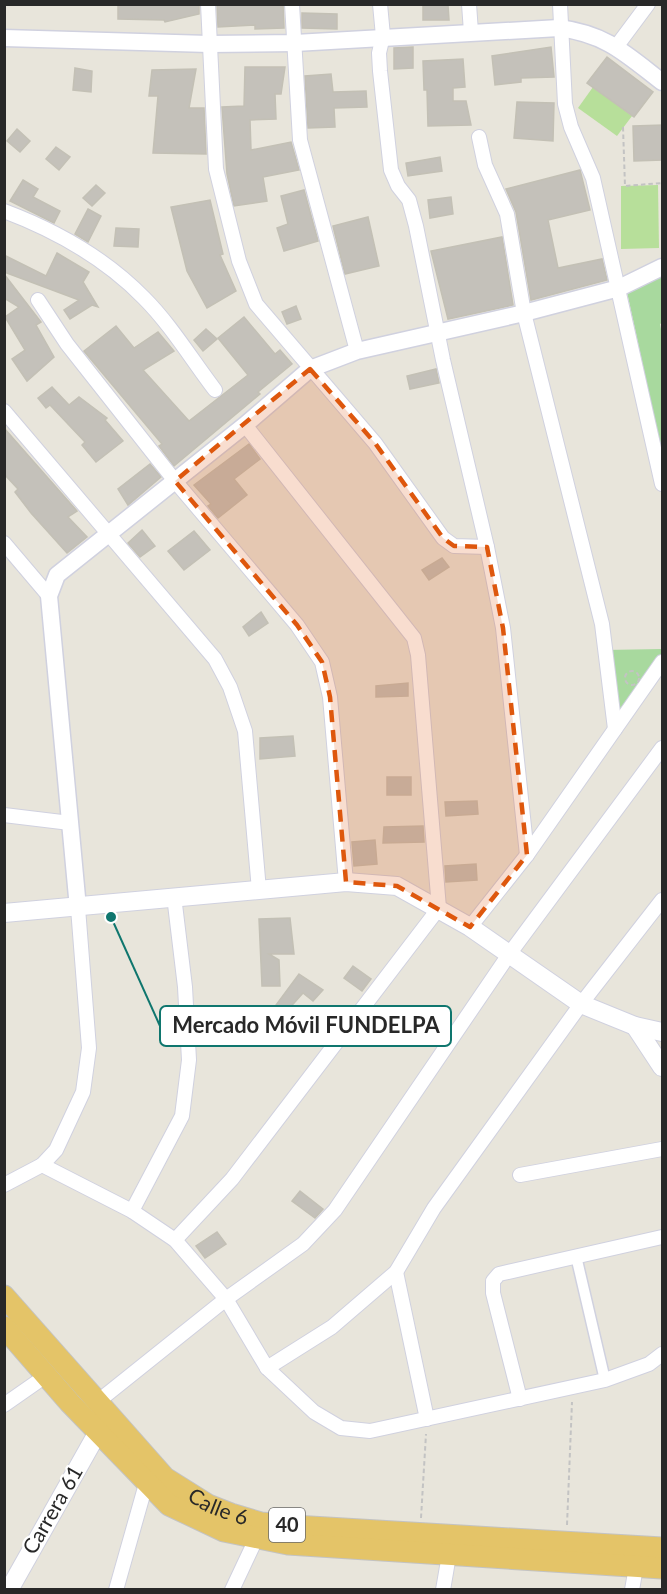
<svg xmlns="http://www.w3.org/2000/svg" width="667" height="1594" viewBox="0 0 667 1594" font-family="Lato,sans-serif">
<rect width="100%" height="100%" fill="#e8e5db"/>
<g fill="#a8d99e">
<polygon points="662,275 662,323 660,324 662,334 662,453 627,292"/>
<polygon points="662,649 662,662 615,729 605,650"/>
</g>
<g fill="#b7df9a">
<polygon points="593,87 632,116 617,136 578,108"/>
<polygon points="658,185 659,248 621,249 621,186"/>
</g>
<g fill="#c4c1ba" stroke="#c3c0b5" stroke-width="1.5">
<polygon points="118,4 199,4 199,14 165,22 164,20 118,19"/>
<polygon points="217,4 283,4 284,28 255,29 255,25 218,27"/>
<polygon points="423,5 448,5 449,20 423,20"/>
<polygon points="302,13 337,14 337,29 302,28"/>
<polygon points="413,47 413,68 394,69 394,48"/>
<polygon points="551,47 554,77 521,78 521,82 495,85 492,56"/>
<polygon points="607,57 653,92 634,117 587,83"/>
<polygon points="463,59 465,87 453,88 453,101 466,101 471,125 428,126 427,90 424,90 423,61"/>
<polygon points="245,67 285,67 281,94 275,94 276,119 250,120 251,150 291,142 299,170 263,177 267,201 234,206 227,174 222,107 244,106"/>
<polygon points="75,68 92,71 91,92 73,90"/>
<polygon points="196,69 189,108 204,108 206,154 153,153 158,96 149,96 152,70"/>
<polygon points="331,74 333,92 366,91 367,107 334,108 335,127 308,128 305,76"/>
<polygon points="517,102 554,103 553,141 514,138"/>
<polygon points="663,125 663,160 634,161 633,126"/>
<polygon points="17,129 30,141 20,152 7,141"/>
<polygon points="56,147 70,157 59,170 46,159"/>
<polygon points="440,157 442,171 408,176 406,163"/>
<polygon points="580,170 590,210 548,220 558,268 602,259 607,280 531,300 516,212 506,189"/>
<polygon points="23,180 38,189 33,197 60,211 54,223 10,201"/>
<polygon points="96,185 105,193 92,206 83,198"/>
<polygon points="304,190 318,241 284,251 277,228 288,224 281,196"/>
<polygon points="451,197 453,214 430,218 428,200"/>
<polygon points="210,200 223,254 220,255 236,291 207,308 187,271 171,207"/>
<polygon points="88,209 101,216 88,242 75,234"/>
<polygon points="368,217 379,266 345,274 333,226"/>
<polygon points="116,228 139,229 138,247 114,246"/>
<polygon points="502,237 513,305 448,319 431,251"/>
<polygon points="57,253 89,272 83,282 98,307 92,305 70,319 64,310 79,300 4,272 4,255 46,276"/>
<polygon points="4,274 41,322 36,325 54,357 27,381 12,359 25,350 5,317 19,307 4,298"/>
<polygon points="296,306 301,319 287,324 282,312"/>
<polygon points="244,317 275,354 280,350 292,364 258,392 260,394 174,466 159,446 162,444 84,351 116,326 134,348 158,332 174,351 143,370 189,421 248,375 218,338"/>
<polygon points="206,329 217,339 203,351 194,340"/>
<polygon points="436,369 439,383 410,389 407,376"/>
<polygon points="52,387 69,405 79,397 107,418 105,420 123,441 96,462 82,445 85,442 50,405 46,408 38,398"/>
<polygon points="4,428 77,511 68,517 87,537 67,553 31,513 15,492 18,489 4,474"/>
<polygon points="249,444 260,459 234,479 247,495 218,518 208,506 211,504 194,485"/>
<polygon points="150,464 161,477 128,505 118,489"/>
<polygon points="142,530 155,546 140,557 128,543"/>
<polygon points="194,531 210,550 184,570 168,551"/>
<polygon points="442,558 449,567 429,580 422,570"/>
<polygon points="261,612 268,623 249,636 243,627"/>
<polygon points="408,683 408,696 376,697 376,686"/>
<polygon points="293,736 295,756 260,759 260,738"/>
<rect x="387" y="777" width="24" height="18"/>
<polygon points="477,801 478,814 446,816 445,802"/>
<polygon points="423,826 424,842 383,843 384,827"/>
<polygon points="375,840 377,864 354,866 352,842"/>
<polygon points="476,864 477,880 446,882 445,866"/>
<polygon points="290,918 294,954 269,954 279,960 280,986 262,986 259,919"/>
<polygon points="353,966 371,979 362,991 344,978"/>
<polygon points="299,974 323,990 313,1001 303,993 286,1012 276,1005"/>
<polygon points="300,1191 323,1209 315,1218 292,1201"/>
<polygon points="217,1232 226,1244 205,1258 196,1246"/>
</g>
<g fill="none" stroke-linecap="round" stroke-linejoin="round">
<defs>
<polyline id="pedestrian" points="576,1256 605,1380"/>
<g id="minor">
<polyline points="208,4 216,169 239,261 256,304 375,443 443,538 454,546 487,547"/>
<polyline points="292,4 300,140 357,351"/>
<polyline points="380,4 383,36 379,53 380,71 391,170 398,186 409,200 416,226 443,360 487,547 503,628 527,855"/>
<polyline points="469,4 471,32"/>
<polyline points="560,4 565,104 571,127 593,178 662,484"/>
<polyline points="616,47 648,4"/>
<polyline points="479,137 485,165 507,214 524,313 602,624 615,729"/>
<path d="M4 211C57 231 105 258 144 298 171 325 192 360 215 390"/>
<polyline points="38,300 67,344 175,481 297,625 322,662 330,697 346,882"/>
<polyline points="4,411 215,659 230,687 245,731 259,890"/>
<polyline points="4,543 49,596"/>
<polyline points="4,815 70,823"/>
<polyline points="470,927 527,855 662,662"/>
<polyline points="42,1165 132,1211 175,1240 226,1299 267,1368 314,1412 341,1428 370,1431 605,1380 649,1364 662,1354"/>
<polyline points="520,1175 662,1149"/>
<polyline points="4,1185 42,1165 56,1150 83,1092 89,1048 78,908"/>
<polyline points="132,1211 182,1116 189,1060 185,987 174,896"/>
<polyline points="175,1240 232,1179 439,908 418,655 414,638 245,425"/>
<polyline points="396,1272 427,1419"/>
<polyline points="267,1368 332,1327 396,1272 434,1208 581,1004 662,900"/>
<polyline points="520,1399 493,1293 493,1281 499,1274 662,1237"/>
<polyline points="96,1403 226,1299 303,1244 335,1210 510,953 662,748"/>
<polyline points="4,1405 47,1375"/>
<polyline points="116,1590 146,1484"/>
<polyline points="232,1590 256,1539"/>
<polyline points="443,1590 449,1555"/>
<polyline points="632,1590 636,1567"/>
</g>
<g id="tertiary">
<path d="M4 38 209 44 295 43 559 28C606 34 626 54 662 82"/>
<polyline points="78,908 49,596 57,575 245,425 310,369 357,351 524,313 619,288 662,267"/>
</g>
<g id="secondary">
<polyline points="4,913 346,882 397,886 470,927 581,1004 635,1026 662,1032"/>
<polyline points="635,1026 662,1067"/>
<polyline points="9,1590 98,1432"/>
</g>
<g id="trunk">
<path id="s1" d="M4 1296 165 1478 208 1505 231 1514 261 1523 294 1526 662 1548"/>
<polyline points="4,1327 70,1403 169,1505 224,1531 288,1544 662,1568"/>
</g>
</defs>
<use href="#pedestrian" stroke="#d0d1df" stroke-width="13"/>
<use href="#minor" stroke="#d0d1df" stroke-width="16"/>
<use href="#tertiary" stroke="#d0d1df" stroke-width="19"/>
<use href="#secondary" stroke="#d0d1df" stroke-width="20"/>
<use href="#trunk" stroke="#c3c3c3" stroke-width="23"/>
<g stroke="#c3c3c3" stroke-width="2" stroke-dasharray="4.5 3" stroke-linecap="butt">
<polyline points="623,127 625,186 662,183"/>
<circle cx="632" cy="678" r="7"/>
<polyline points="421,1518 426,1434"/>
<polyline points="567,1525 572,1402"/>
</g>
<use href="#pedestrian" stroke="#fff" stroke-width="10"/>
<use href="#minor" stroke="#fff" stroke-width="14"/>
<use href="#tertiary" stroke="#fff" stroke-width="16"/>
<use href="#secondary" stroke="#fff" stroke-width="18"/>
<use href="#trunk" stroke="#e4c468" stroke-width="21"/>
</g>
<path fill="#de570d" fill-opacity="0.2" stroke="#de570d" stroke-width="4.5" stroke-dasharray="12 8" stroke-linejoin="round" d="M310 369 375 443 443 538 454 546 487 547 503 628 527 855 470 927 397 886 346 882 330 697 322 662 297 625 175 481Z"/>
<g text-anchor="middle" stroke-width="4.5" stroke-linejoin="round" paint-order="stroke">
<rect fill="#fff" stroke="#686868" stroke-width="1.5" x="269" y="1508" width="36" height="34" rx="4.5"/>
<g font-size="20" font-weight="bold" fill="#282828">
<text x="287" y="1532">40</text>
</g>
<g font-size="21" fill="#282828" stroke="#fff">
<text dy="7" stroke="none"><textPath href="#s1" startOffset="304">Calle 6</textPath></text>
<text transform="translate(53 1510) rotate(-60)" y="7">Carrera 61</text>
</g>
</g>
<path fill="none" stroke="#0f766e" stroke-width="2" d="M111 917L160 1026"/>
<circle fill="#0f766e" stroke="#fff" stroke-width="2" cx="111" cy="917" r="6"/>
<rect fill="#fff" stroke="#0f766e" stroke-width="2" x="160" y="1006" width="291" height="40" rx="6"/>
<g font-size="22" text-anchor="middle" font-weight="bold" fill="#282828">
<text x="306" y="1033">Mercado Móvil FUNDELPA</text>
</g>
<rect width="667" height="1594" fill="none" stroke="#282828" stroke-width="12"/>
</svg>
